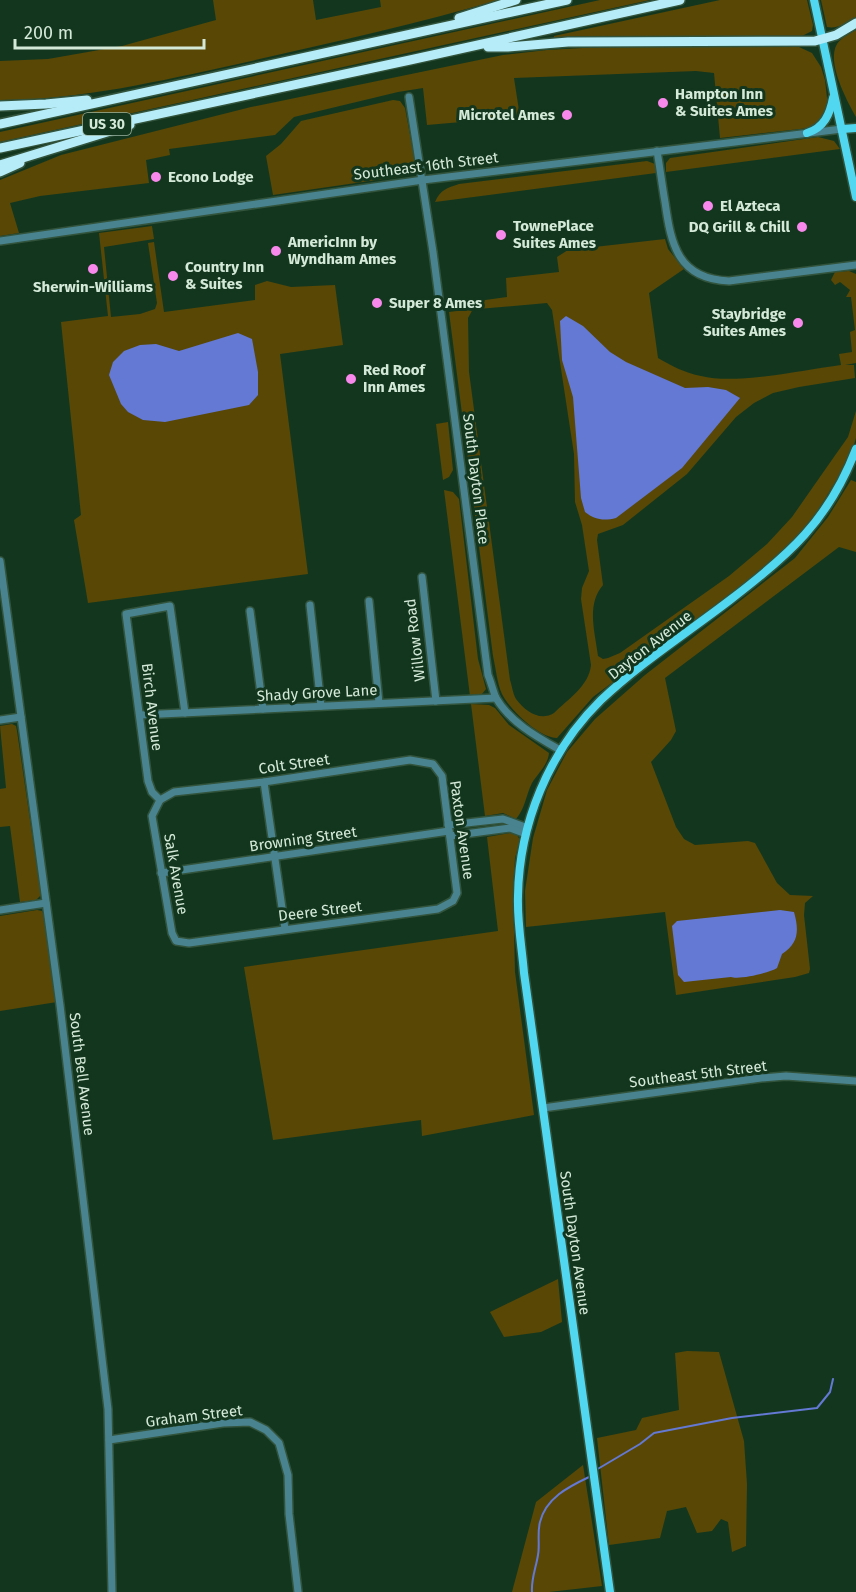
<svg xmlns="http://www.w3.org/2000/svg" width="856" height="1592" viewBox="0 0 856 1592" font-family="'Fira Sans',sans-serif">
<rect width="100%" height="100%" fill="#13371e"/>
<g fill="#594706">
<path d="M213 0H313L316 20 381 7 380 0H499C412 25 326 44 238 64 159 81 81 100 0 100V61L48 59 122 46 216 20Z"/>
<polygon points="600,0 650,0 0,142 0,132"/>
<polygon points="720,0 807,0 813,25 812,31 802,36 794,37 587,36 554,38 554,36"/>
<path d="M821 0H856V18C846 23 838 29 827 27Z"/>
<path d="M856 30V117C847 101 826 62 837 44 842 37 849 34 856 30Z"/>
<polygon points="600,47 799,47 812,53 821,67 825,80 828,107 820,125 809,128 720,138 714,73 696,71 514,78 520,117 427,125 423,88 398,92 294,117 275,135 169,149 170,155 146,160 149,183 40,196 10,203 19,233 0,236 0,180 61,155 251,107 503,55 547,50"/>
<polygon points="393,100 400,101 405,108 416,167 411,175 273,195 266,156 281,144 301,121"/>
<polygon points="818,137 834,141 840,149 666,172 666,163 670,158"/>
<path d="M647 161 655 164 656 173 435 202C440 190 447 188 459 184Z"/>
<polygon points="152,226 154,239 104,247 111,317 140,314 155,309 157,303 148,243 154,242 164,312 255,300 255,285 267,281 291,287 335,285 343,345 280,354 308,574 88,603 74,520 81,515 61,322 108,316 99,233"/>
<path d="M665 239 668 249 684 269 649 293 658 358C672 366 685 373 701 376 736 385 803 370 841 365L839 354 852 352 850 332 855 330 851 297H846L850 290 840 282 835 285 831 280 835 272 849 271 856 274V363L845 365H854L855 378 799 387 773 393 754 403 736 417 687 474 623 525 598 534 597 540 603 585C586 605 595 632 598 656L603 659 608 658 620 653 729 576 767 544 792 517 836 454 848 437 856 411V438L853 448 839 476 808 526 784 551 751 578 593 697 557 738C539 738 510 710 502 694 497 683 496 669 493 656L449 312 473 309 468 318 469 372 510 680C512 686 513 694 516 699 525 711 540 722 554 713 568 699 589 686 591 665L581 599 582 588 589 571 582 525 575 502 574 454 552 310 547 303 478 309V301L507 297 506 278 559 272 557 257 568 250Z"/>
<polygon points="448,422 453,470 449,477 443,480 436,424"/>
<polygon points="851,480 856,482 856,552 839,547 665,678 676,731 671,740 651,762 676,827 684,839 695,845 748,841 755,843 777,883 790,895 813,896 805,903 804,915 810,969 809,973 795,977 676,995 665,912 526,927 525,891 533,838 547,790 567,752 595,719 645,675 795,558 828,517"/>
<polygon points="444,490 453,492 459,499 478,659 486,689 482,694 470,696"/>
<path d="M471 704 489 705 495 708 509 725 549 753C548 765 538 773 532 783 526 795 525 809 516 819L503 813 485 816Z"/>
<polygon points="12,724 16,726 17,731 41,895 36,900 20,902 10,826 0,827 0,789 6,788 0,726"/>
<polygon points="510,833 517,835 520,840 515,858 513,891 515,972 534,1115 422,1136 421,1120 273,1140 244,967 498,931 487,837"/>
<polygon points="37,910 42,911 44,915 57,1002 0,1011 0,916"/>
<polygon points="558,1279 562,1322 541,1332 504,1337 490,1312"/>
<polygon points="687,1351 719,1352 744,1441 747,1484 746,1546 732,1552 728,1522 721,1519 712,1531 697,1533 686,1507 667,1511 660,1538 609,1545 597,1438 636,1430 642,1418 679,1410 675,1353"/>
<polygon points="583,1465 602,1586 549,1592 512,1592 536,1502"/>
</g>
<g fill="#6379d4">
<path d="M566 316 583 326 610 352 626 362 685 388 708 387 726 390 740 398 682 468 616 518C604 521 595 520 585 512L581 498 573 397 562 360 560 321Z"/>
<polygon points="238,333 252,339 258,372 258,395 249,405 165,422 143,420 128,412 121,404 109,375 113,362 124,351 140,345 156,344 179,351"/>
<path d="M780 910 794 912C799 930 799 943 782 954L777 968C769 973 739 980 731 977L684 982 678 975 672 926 677 921Z"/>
</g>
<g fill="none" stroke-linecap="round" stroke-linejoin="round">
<g stroke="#6379d4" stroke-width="2">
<polyline points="596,1470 640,1444 654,1433 732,1418 817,1408 830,1392 833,1379"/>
<path d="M532 1592C531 1579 536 1568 538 1555 540 1545 537 1533 540 1522 546 1498 568 1487 589 1477"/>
</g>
<defs>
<g id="minor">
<path d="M409 97 433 252 488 675C491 682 493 691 496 698 510 722 537 737 560 750"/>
<path d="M657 151C660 168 662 185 665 202 671 245 678 279 729 281L856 265"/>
<polyline points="0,241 423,180 842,129"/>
<polyline points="0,561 60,1005 108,1409 112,1592"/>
<polyline points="422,577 436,701"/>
<polyline points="369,601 379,703"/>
<polyline points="310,605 321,706"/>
<polyline points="250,611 263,709"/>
<polyline points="140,715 496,698"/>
<polyline points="0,720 21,717"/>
<polygon points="410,760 433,764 442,776 457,893 453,901 438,909 189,943 176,941 172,933 152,816 160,800 174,792 264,782"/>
<polyline points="264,782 285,929"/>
<polyline points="160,800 152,792 148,781 126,614 170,606 185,713"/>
<polyline points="448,825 503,819 528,828"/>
<polyline points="450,836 510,828 526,834"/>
<polyline points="161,873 449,831"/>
<polyline points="0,910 46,903"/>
<polyline points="543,1108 761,1078 786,1076 856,1081"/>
<polyline points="109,1440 223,1423 250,1422 266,1430 279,1443 288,1475 289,1514 298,1592"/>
</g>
<g id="major">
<polyline points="814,0 856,197"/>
<polyline points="842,129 856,128"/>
<path d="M807 133C824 128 830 114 833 98"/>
<path d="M610 1592 524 973C522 948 517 922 518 896 519 824 549 751 601 700 640 663 687 633 730 600 789 555 829 520 856 449"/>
</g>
<g id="highway">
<polyline points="459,18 516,0"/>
<polyline points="488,47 508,47 568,42 815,41 836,35 856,23"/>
<polyline points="0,106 46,104 87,100"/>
<polyline points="0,124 567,0"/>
<polyline points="0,148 410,60 680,0"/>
<polyline points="0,165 130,125"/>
<polyline points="0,172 20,163"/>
</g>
</defs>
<use href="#minor" stroke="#32533c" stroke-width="10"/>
<use href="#major" stroke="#32533c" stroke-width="11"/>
<use href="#highway" stroke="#32533c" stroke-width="12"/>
<use href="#minor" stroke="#49838f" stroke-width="7"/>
<use href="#major" stroke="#51d8f0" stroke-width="8"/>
<use href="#highway" stroke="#b6ecf7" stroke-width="9"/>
</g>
<g fill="#f888eb" stroke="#13371e" stroke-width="2">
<circle cx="663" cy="103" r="6"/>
<circle cx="567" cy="115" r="6"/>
<circle cx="156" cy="177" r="6"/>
<circle cx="708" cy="206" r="6"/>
<circle cx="802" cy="227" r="6"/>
<circle cx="501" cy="235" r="6"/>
<circle cx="276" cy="251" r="6"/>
<circle cx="93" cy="269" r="6"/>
<circle cx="173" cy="276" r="6"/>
<circle cx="377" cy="303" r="6"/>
<circle cx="798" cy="323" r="6"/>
<circle cx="351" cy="379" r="6"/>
</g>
<g text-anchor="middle" stroke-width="6" stroke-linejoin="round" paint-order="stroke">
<rect fill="#13371e" stroke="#9bb4a1" stroke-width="1.5" x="83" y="113" width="48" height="22" rx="4.5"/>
<g font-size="14" font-weight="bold" fill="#d5e9d9">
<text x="107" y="129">US 30</text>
</g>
<g font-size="15" font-weight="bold" fill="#d5e9d9" stroke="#13371e" text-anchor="start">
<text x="675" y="99">Hampton Inn<tspan x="675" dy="17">&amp; Suites Ames</tspan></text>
<text x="555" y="120" text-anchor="end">Microtel Ames</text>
<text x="168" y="182">Econo Lodge</text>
<text x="720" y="211">El Azteca</text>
<text x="513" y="231">TownePlace<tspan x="513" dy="17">Suites Ames</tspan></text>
<text x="790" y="232" text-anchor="end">DQ Grill &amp; Chill</text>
<text x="288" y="247">AmericInn by<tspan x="288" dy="17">Wyndham Ames</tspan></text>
<text x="185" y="272">Country Inn<tspan x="185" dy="17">&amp; Suites</tspan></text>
<text x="93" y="292" text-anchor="middle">Sherwin-Williams</text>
<text x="389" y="308">Super 8 Ames</text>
<text x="786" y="319" text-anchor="end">Staybridge<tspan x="786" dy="17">Suites Ames</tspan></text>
<text x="363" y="375">Red Roof<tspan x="363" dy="17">Inn Ames</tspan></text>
</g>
<g font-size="15" fill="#d5e9d9" stroke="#13371e">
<text transform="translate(426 166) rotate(-7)" y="5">Southeast 16th Street</text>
<text transform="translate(476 479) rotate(83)" y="5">South Dayton Place</text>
<text transform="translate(415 640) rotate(-97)" y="5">Willow Road</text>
<text transform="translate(650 645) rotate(-38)" y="5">Dayton Avenue</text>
<text transform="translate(317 693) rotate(-3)" y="5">Shady Grove Lane</text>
<text transform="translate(152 707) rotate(83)" y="5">Birch Avenue</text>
<text transform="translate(294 764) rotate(-8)" y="5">Colt Street</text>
<text transform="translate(462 830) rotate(82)" y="5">Paxton Avenue</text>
<text transform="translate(303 839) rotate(-8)" y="5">Browning Street</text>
<text transform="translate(176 874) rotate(80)" y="5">Salk Avenue</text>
<text transform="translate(320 911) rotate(-7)" y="5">Deere Street</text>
<text transform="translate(82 1074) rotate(83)" y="5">South Bell Avenue</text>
<text transform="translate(698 1074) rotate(-7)" y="5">Southeast 5th Street</text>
<text transform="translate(575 1243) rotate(82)" y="5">South Dayton Avenue</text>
<text transform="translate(194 1416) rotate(-7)" y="5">Graham Street</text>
</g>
</g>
<path d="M15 39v9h189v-9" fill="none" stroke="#d5e9d9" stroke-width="3"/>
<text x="24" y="39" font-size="18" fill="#d5e9d9" stroke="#13371e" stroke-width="4.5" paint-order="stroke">200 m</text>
</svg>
